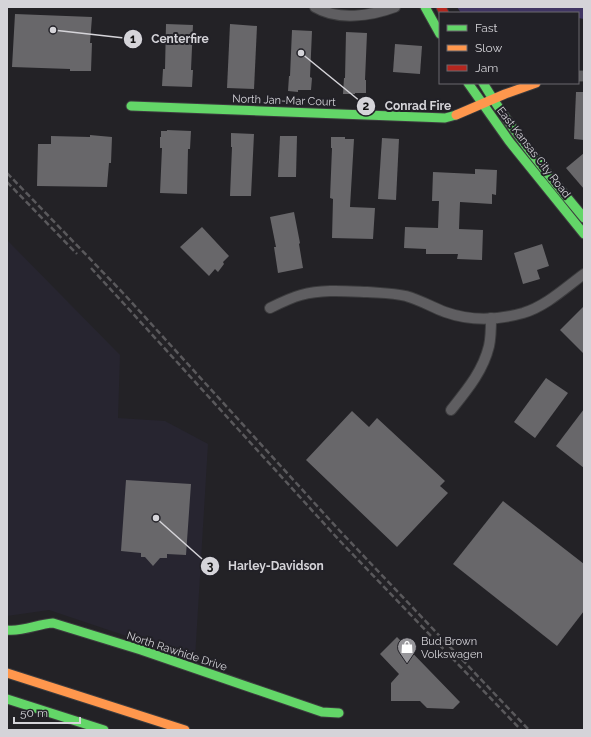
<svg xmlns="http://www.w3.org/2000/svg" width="591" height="737" viewBox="0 0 591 737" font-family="Raleway,sans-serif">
<rect width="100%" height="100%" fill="#232226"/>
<polygon fill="#272530" points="7,240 120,355 118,418 165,421 208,444 195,659 49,610 7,616"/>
<polygon fill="#403563" points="457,7 584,7 584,19 578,18 578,13 461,13"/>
<g fill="#68676a">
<polygon points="15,14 92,17 90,43 92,43 91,71 70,71 70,69 12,67"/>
<polygon points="166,24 193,25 191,70 193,70 192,87 162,86 163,69 165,69"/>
<polygon points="230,24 257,26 254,89 227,88"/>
<polygon points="292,30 312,31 310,77 312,78 311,90 298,90 298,92 288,91 289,76 290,76"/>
<polygon points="346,32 367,33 365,80 366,80 366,93 355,93 355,94 343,94 344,78 345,78"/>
<polygon points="395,44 422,46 420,74 393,72"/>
<polygon points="576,92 584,92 584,140 574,139"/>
<polygon points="167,130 191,131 190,149 188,149 187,194 160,193 162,148 160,148 160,137 161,137 161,131 167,131"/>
<polygon points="231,133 254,134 251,196 230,196 232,147 231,147"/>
<polygon points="90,135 112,137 111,163 109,163 107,187 37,186 38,144 51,144 51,136 90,137"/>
<polygon points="280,136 297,136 296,177 278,177"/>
<polygon points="331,137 345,137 345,139 354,139 350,207 375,208 373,239 332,238 333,199 330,198 332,148 331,148"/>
<polygon points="382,138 399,139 396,200 378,199"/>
<polygon points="584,153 584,189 566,168"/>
<polygon points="475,169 497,170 496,195 492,194 492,204 460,202 459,229 483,230 482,260 457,259 458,254 426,254 426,249 404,248 405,227 438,228 439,201 432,201 433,172 475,174"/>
<polygon points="294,212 300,243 299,244 303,268 278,273 274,247 276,247 270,217"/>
<polygon points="202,227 229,256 223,262 224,264 218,272 215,269 209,276 180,247"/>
<polygon points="542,244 549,266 537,270 540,279 523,284 514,253"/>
<polygon points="584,306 584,354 560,330"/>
<polygon points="546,378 568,393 535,438 514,422"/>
<polygon points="584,409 584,468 556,446"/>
<polygon points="352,411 369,427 377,418 445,481 440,486 448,493 397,547 306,460"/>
<polygon points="126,480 191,484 186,555 167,554 167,558 160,558 153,566 145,557 141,557 141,553 121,551"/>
<polygon points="503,501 584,564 584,611 557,646 453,564"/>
<polygon points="397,637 460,702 453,709 427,708 420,701 391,701 391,683 399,674 380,654"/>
</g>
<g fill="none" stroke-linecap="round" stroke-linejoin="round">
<defs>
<g id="street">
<path d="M315 7C338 21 371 16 395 7"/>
<polyline points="578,76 584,76"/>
<path d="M270 308C280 303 290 298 301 295 322 289 345 291 367 292 380 293 393 293 406 296 420 300 432 307 445 312 470 321 498 320 523 313 546 306 565 288 584 274"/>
<path d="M451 410C467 390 483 371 489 346 491 337 491 327 491 318"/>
</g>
<g id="fast">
<polyline points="425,7 440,34"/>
<polyline points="468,83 509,141 584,234"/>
<path d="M483 83C512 131 548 174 584 218"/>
<polyline points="131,106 445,118 456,115"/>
<path d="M7 630C23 632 37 624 53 623L141 650 322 712 339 713"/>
<polyline points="7,699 104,730"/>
</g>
<g id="slow">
<polyline points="456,115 505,94 536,83"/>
<polyline points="7,673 185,730"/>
</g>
<polyline id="jam" points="441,7 444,13"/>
</defs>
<use href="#street" stroke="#3c3c3e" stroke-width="12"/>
<use href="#fast" stroke="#3c3c3e" stroke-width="11"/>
<use href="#slow" stroke="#3c3c3e" stroke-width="11"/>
<use href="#jam" stroke="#3c3c3e" stroke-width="11"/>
<use href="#street" stroke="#5f5e61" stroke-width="10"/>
<use href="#fast" stroke="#63d668" stroke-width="9"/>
<use href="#slow" stroke="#ff974d" stroke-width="9"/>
<use href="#jam" stroke="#b3261e" stroke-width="9"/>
<g stroke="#5a595c" stroke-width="2.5" stroke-dasharray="6 3" stroke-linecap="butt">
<polyline points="7,173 124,294 339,530 529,730"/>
<polyline points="7,182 77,254"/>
<polyline points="91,268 126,306 339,540 521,730"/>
</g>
</g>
<defs>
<symbol id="shop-pin" viewBox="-11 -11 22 30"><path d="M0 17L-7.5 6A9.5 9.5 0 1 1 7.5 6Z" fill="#97969a" stroke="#222127"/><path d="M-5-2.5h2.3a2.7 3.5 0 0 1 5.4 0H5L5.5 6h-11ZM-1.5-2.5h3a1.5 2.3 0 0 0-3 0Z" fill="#fff"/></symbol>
</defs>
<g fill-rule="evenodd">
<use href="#shop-pin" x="396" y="636" width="22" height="30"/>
</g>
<g text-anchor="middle" stroke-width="4" stroke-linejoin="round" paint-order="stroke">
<g font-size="11" fill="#d5d4d9" stroke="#222127">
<text transform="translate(284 100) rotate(2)" y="4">North Jan-Mar Court</text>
<text transform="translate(534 152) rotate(52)" y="4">East Kansas City Road</text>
<text transform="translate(177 651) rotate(18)" y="4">North Rawhide Drive</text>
</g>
<g font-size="11" fill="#d5d4d9" stroke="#222127" text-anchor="start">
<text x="421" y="645">Bud Brown<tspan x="421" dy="13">Volkswagen</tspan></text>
</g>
</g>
<path fill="none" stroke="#d5d4d9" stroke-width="1.5" d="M53 30L133 39M301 53L366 106M156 518L210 566"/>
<g fill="#d5d4d9" stroke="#222127" stroke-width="1.5">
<circle cx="53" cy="30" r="4"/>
<circle cx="301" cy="53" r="4"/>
<circle cx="156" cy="518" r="4"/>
<circle cx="133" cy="39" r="10"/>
<circle cx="366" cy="106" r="10"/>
<circle cx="210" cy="566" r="10"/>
</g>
<g font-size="12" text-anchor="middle" font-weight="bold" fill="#111">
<text x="133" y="43">1</text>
<text x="366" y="110">2</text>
<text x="210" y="570">3</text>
</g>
<g font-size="12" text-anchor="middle" font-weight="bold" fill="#d5d4d9" stroke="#222127" stroke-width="4" stroke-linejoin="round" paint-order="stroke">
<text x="180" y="43">Centerfire</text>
<text x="418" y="110">Conrad Fire</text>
<text x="276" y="570">Harley-Davidson</text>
</g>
<rect width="591" height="737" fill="none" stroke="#d5d4d9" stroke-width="16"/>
<rect x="439" y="12" width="140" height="72" fill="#222127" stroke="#6a696e"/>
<rect x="447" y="25" width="20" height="6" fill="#63d668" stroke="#6a696e"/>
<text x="475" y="32" font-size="12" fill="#d5d4d9">Fast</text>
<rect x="447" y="45" width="20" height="6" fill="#ff974d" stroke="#6a696e"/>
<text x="475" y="52" font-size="12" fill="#d5d4d9">Slow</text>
<rect x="447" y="65" width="20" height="6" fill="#b3261e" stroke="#6a696e"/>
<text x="475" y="72" font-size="12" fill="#d5d4d9">Jam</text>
<path d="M14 717v6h66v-6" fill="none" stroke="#d5d4d9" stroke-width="2"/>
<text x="20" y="717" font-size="12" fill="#d5d4d9" stroke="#222127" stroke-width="3" paint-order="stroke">50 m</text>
</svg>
